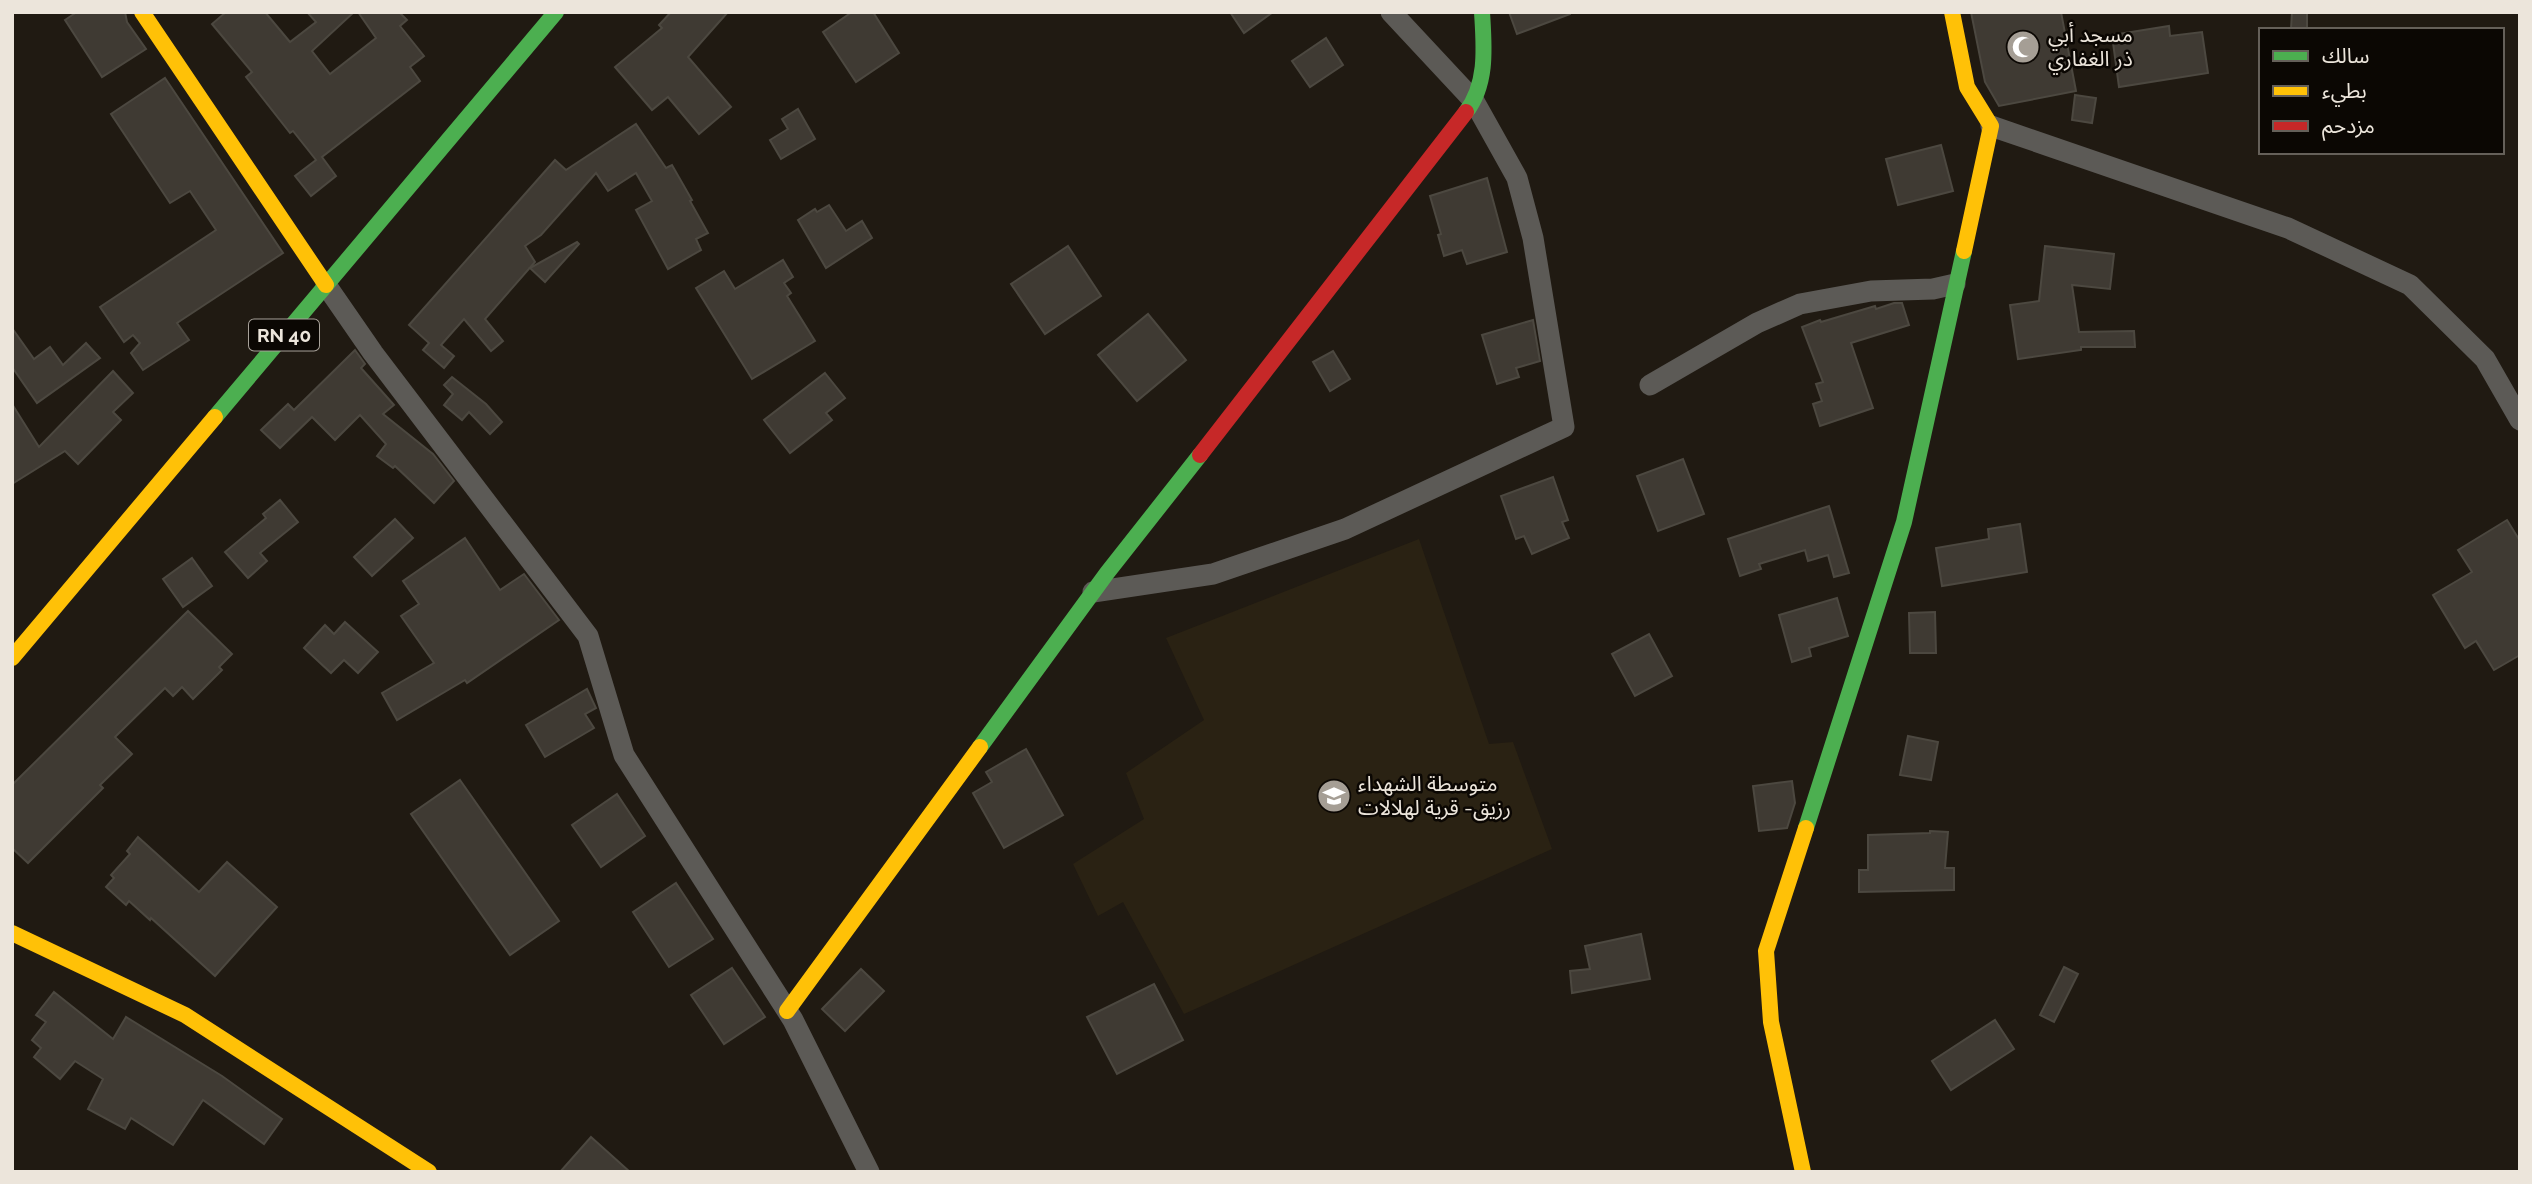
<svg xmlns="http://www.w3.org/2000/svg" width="2532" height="1184" viewBox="0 0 2532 1184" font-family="Raleway,'Noto Sans Arabic',sans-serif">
<rect width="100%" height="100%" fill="#201a12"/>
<polygon fill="#2a2213" points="1419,539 1489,744 1513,742 1552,849 1184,1014 1123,902 1098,916 1073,864 1144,819 1126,773 1204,720 1166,638"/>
<g fill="#3f3a33" stroke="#4c4840" stroke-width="2">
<polygon points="77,12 125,12 127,22 146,49 102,77 65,20"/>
<polygon points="226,12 265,12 290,42 316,22 307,12 354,12 312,51 330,74 376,38 358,12 399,12 407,20 400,26 424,56 410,67 420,81 322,157 336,176 311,196 295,176 316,160 293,131 290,133 246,77 252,72 212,24"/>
<polygon points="671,12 728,12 688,57 731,107 699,134 668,97 652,110 615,67 662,28 659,25"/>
<polygon points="852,12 873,12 899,53 856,82 823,32"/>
<polygon points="1230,12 1273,12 1244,33"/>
<polygon points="1509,12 1570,12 1570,14 1517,34"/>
<polygon points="1971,12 2061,12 2076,91 1999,106 1985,82"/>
<polygon points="2292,12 2307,12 2307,29 2291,29"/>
<polygon points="2169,26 2170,36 2202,32 2208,73 2119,87 2112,35"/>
<polygon points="1326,38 1343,65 1310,87 1292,61"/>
<polygon points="165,78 283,253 177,323 189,340 143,370 131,353 140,343 133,335 124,342 100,307 216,230 190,191 170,203 111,114"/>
<polygon points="2075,95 2096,98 2092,123 2072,120"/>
<polygon points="798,109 815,139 781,159 770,140 788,129 782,119"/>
<polygon points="636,124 666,168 672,165 692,200 690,201 708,233 696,239 701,250 668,269 636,210 652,201 636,173 608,191 596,173 541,235 525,246 535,262 485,319 503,341 491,351 464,319 441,345 454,356 444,368 423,350 429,343 409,325 555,160 566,170"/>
<polygon points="1941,145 1953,191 1898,205 1886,159"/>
<polygon points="1487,178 1507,252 1467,264 1462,250 1444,256 1438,235 1441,234 1430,196"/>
<polygon points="829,205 846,231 862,221 872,238 826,268 798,220 815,209 817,212"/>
<polygon points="577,242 579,244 545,282 530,268"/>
<polygon points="1068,246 1101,296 1045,334 1011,284"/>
<polygon points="2045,246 2114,254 2110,289 2072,285 2079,332 2134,331 2135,347 2081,347 2081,350 2018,359 2010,305 2039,301"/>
<polygon points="783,260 793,277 784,283 791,293 787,296 815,341 752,379 696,288 724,271 735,289"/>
<polygon points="1894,303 1902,303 1909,325 1851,343 1873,408 1820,426 1813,404 1822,401 1816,384 1823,382 1802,327 1820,320 1821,322 1875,306 1876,309"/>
<polygon points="1148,314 1186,360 1137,401 1098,355"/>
<polygon points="1533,320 1540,361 1516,368 1519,377 1497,384 1482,335"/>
<polygon points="12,328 34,359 50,347 63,365 86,343 100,358 37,403 12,367"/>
<polygon points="355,350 365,364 361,368 394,405 383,414 433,454 454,481 434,503 395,466 393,468 377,456 386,444 360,415 335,440 312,417 280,448 261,430 288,404 294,410"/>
<polygon points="1333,351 1350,379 1330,391 1313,362"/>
<polygon points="113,371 133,393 113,412 121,420 78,464 65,451 12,484 12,404 39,447"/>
<polygon points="825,373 845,398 826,413 832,420 790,453 764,420"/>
<polygon points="452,377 486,404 502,422 490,434 469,412 462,420 444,405 453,394 444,385"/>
<polygon points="1683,459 1704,514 1658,531 1637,476"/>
<polygon points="1553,477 1568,520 1562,522 1569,538 1532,554 1524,536 1516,539 1501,496"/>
<polygon points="280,500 298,522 260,553 267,561 248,578 225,552 266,518 263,514"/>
<polygon points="1829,506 1849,573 1834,577 1828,555 1808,561 1805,550 1759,564 1761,569 1740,576 1728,539"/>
<polygon points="395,519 413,538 372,576 354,557"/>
<polygon points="2507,520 2520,541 2520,655 2494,670 2476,641 2465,648 2433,595 2472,572 2458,550"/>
<polygon points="2020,524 2027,572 1942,586 1936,548 1989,539 1988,529"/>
<polygon points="465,538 500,590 524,574 559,620 467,683 465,680 397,720 382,693 434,663 401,616 419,604 403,581"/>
<polygon points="192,558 212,586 183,607 163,579"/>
<polygon points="1837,598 1848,636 1809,648 1811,656 1792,662 1779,615"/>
<polygon points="188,611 232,654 219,667 222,670 193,699 182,687 173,696 165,688 115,737 132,754 100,785 103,788 28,863 12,848 12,785"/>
<polygon points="1935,612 1936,653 1910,653 1909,613"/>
<polygon points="345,622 378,652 358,673 344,660 331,673 304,648 325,625 334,634"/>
<polygon points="1649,634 1672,676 1635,696 1612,654"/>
<polygon points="587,689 596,708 585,714 594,728 545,757 526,725"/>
<polygon points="1908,736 1938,742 1931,780 1900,775"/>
<polygon points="1026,749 1063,815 1004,848 973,793 992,782 986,772"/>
<polygon points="460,780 559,921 510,955 411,814"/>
<polygon points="1792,781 1795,803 1787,828 1759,831 1753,786"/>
<polygon points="617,794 645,836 601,867 572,825"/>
<polygon points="1930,831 1948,832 1945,868 1954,868 1954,890 1859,892 1859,870 1868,870 1868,835 1930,833"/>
<polygon points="138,837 199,892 227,862 277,907 215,976 151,918 150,920 129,901 126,905 106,887 114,878 111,875 130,854 127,851"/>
<polygon points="676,883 713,939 669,967 633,912"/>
<polygon points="1641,934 1650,979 1572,993 1570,971 1590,969 1585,946"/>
<polygon points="2064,967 2078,974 2054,1022 2040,1015"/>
<polygon points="732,968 765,1017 724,1044 691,995"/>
<polygon points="861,969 884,991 845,1031 822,1009"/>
<polygon points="1154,984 1183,1040 1117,1074 1087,1017"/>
<polygon points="54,992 113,1039 126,1017 222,1076 282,1119 264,1144 203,1100 173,1145 131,1118 125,1129 88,1109 103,1079 75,1061 60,1079 34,1057 41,1048 32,1040 46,1022 36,1015"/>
<polygon points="1995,1020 2014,1049 1951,1090 1932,1061"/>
<polygon points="591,1137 630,1172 560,1172"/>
</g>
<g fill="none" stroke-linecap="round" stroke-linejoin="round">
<g stroke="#5c5a56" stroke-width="21">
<polyline points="1991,126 2288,228 2410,285 2485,359 2520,420"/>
<polyline points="326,285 373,353 588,636 624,755 793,1020 869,1172"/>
<polyline points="1650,385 1757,323 1800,304 1871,291 1933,289 1955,284"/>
<polyline points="1093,592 1213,574 1345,529 1564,427 1533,238 1517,178 1474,101 1391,12"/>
</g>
<g stroke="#4caf50" stroke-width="16">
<path d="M1466 112C1488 83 1484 46 1482 12"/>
<polyline points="215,417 556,12"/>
<polyline points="980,747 1107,573 1200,455"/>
<polyline points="1806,828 1904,522 1964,251"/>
</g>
<g stroke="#ffc107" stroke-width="16">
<polyline points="142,12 326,285"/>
<polyline points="1952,12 1967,87 1991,126 1964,251"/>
<polyline points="12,658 215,417"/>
<polyline points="12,933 185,1015 429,1172"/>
<polyline points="787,1011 980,747"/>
<polyline points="1803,1172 1771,1022 1766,951 1806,828"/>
</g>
<polyline stroke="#c62828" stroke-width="16" points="1200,455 1466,112"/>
</g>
<defs>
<symbol id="mosque-disc" viewBox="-11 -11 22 22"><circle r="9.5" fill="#a59e95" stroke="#0b0703"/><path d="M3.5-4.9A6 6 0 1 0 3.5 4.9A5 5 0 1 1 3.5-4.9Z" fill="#fff"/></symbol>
<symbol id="school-disc" viewBox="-11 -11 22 22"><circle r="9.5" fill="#a59e95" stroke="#0b0703"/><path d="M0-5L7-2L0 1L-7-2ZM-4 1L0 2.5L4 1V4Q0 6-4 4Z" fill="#fff"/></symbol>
</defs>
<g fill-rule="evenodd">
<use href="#mosque-disc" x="2004" y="28" width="38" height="38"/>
<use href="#school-disc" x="1315" y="777" width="38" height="38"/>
</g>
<g text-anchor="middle" stroke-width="5" stroke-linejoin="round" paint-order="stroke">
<rect fill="#0b0703" stroke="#a8a29a" stroke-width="2" x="249" y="319.5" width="70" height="31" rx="5"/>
<g font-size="19" font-weight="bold" fill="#ece5db">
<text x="284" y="342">RN 40</text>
</g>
<g font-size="21" fill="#ece5db" stroke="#0b0703" text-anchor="start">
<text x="2048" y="42">مسجد أبي<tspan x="2048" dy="24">ذر الغفاري</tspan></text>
<text x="1358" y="791">متوسطة الشهداء<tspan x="1358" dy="24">رزيق- قرية لهلالات</tspan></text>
</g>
</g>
<rect width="2532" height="1184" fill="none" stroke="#ece5db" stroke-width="28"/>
<rect x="2259" y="28" width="245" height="126" fill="#0b0703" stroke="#656059" stroke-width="2"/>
<rect x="2273" y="51" width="35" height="10" fill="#4caf50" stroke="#656059" stroke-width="2"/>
<text x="2322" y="63" font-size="21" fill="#ece5db">سالك</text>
<rect x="2273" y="86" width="35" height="10" fill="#ffc107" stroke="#656059" stroke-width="2"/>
<text x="2322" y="98" font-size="21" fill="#ece5db">بطيء</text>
<rect x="2273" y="121" width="35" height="10" fill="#c62828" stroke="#656059" stroke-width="2"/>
<text x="2322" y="133" font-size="21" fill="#ece5db">مزدحم</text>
</svg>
